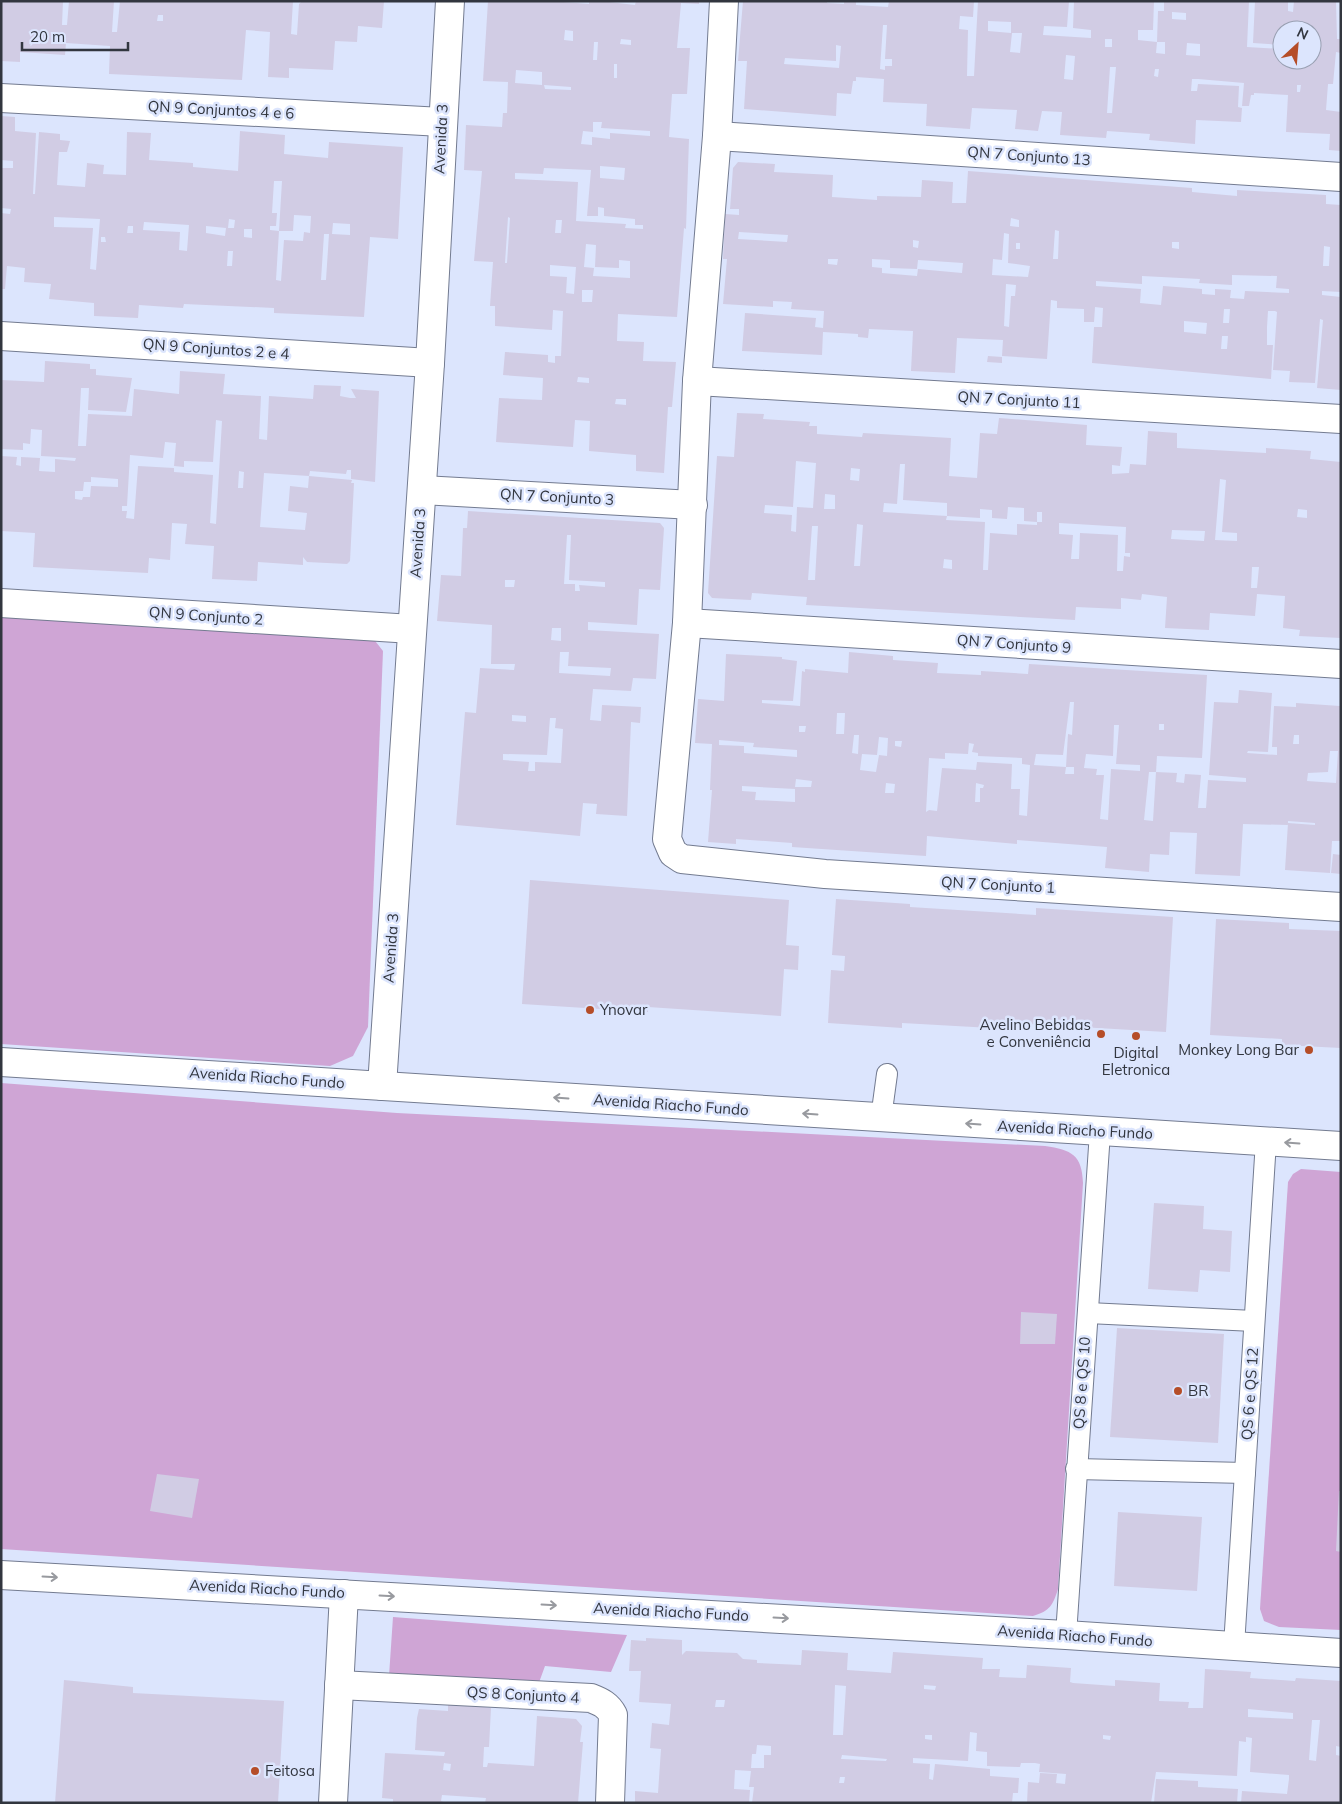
<svg xmlns="http://www.w3.org/2000/svg" width="1342" height="1804" viewBox="0 0 1342 1804" font-family="Mulish,sans-serif">
<rect width="100%" height="100%" fill="#dce5fd"/>
<g fill="#cfa5d5">
<polygon points="1,611 372,637 383,651 368,1027 353,1056 330,1066 1,1044"/>
<path d="M1 1083 397 1113 1045 1146C1072 1150 1082 1155 1083 1183L1058 1589C1053 1605 1050 1611 1033 1616L1 1549Z"/>
<polygon points="1301,1169 1341,1172 1341,1630 1279,1627 1264,1621 1260,1609 1288,1182 1293,1174"/>
<polygon points="393,1617 627,1635 611,1672 545,1666 537,1688 389,1676"/>
</g>
<g fill="#d1cce4" fill-rule="evenodd">
<path d="M1 1H63L62 25H67L69 1H114L112 32H117L120 1H293L291 34 297 35 299 4 302 1H384L382 28 358 26 357 42 335 41 333 70 289 68V78L268 77 270 32 246 30 242 80 109 74 110 46 66 43 65 55 20 52V62L1 61ZM158 15H163V21H157Z"/>
<path d="M488 1H550L589 4V1H600L635 5 636 1H699V4L681 3 677 48H690L687 94H672L669 137 689 139 686 229 684 228 677 317 618 314 617 341 644 342 643 361 676 362 672 407H668L664 473 636 471V455L589 451 590 421 575 420 573 447 496 442 499 398 542 400 543 378 503 375 505 352 548 355V362L555 363V356H561L563 311 553 310 552 330 495 326V306H490L493 262 474 261 482 171 464 170 466 125 502 127 503 113H507L508 82 483 81ZM565 30 573 31V41L564 40ZM621 39 631 40V45L620 44ZM594 42H598L597 60H593ZM614 64H617V78H614ZM516 70 542 72V85L515 83ZM544 85 571 87V90L545 89ZM593 122H602L601 128 650 131V136L610 133V139L592 137V145L581 144 583 131 593 132ZM600 166 625 168 624 180 600 178ZM544 168 591 170 587 216H598V207L604 208V216L635 219V225H643V229L625 228 626 224 576 221 578 182 515 179V173L543 174ZM508 217 510 218 507 263H505ZM556 220H562L561 233H555ZM586 244 596 245 595 267 619 268V260L630 261V278L593 276 594 268 584 267ZM550 265 576 267 574 294 566 293 567 277 550 276ZM582 290H593L592 302H582ZM578 377 589 378V383L577 382ZM616 399H626V405L615 404Z"/>
<path d="M743 1H827V3L844 4V1H856V5L888 7 889 1H974L973 17 960 16 959 29 968 30 967 76H974L978 1H1069L1067 27 1044 26 1043 35 1091 38V30L1073 28 1074 1H1154L1153 30H1138V40L1157 42 1156 53 1165 54V42H1157L1158 11H1164V1H1249L1247 47 1282 49V60H1312V30H1282V45L1253 43 1255 1H1288V11L1293 12 1294 1H1336L1337 39H1341V53L1336 52 1333 84H1328L1326 110 1341 112V151L1329 150 1330 134 1286 132 1288 95 1254 93V95H1251L1249 106H1242L1244 83 1198 79H1192L1191 91H1197L1198 84 1239 86 1238 107 1242 108 1241 122 1196 120 1195 144 1149 140 1150 134 1107 131 1106 138 1060 135 1062 112 1042 111 1038 131 1015 129 1017 110 972 108 970 129 926 126 927 104 883 102 884 79 856 77V81H853L851 94 837 93 836 116 744 109 747 61H738ZM1172 12 1186 13V20L1172 19ZM988 21 1011 22V33L988 31ZM883 25H887L885 59H892V66H885V70L880 69ZM1012 33H1022L1020 53 1010 52ZM1105 39H1112V47H1105ZM1187 43 1200 44V56L1186 55ZM836 45 841 46 839 68 784 64 785 58 836 61ZM1066 55 1075 56 1073 80 1064 79ZM1110 67H1116L1112 113H1107ZM1155 69H1159L1158 77 1154 76ZM1297 85H1301L1300 92H1297Z"/>
<path d="M1 116 15 117V131L36 133 33 194H35L39 132 60 134V140L70 141 67 152H59L57 185 85 187 87 163 104 165 103 174 126 175 127 132 151 133 149 160 193 163V167L238 171 240 131 285 135 284 154 328 158 329 142 403 147 398 239 370 237 364 317 274 313V308L184 304 183 308 139 305 138 318 94 316V303L49 299 51 284 24 282 25 268 7 266 5 289H1V213L10 214 11 209 1 208V168H13V161L1 160ZM274 181H282L279 231 270 230V226H276L277 213H272ZM294 215 311 216 310 233 304 232 303 241 284 240 281 281 276 280 279 231H293ZM54 217 100 219 96 270 90 269 93 228 54 227ZM229 219 235 220 234 228H228ZM144 222 189 225 187 251 179 250 180 232 143 230ZM333 223 350 224V235L332 234ZM128 226H133V233H127ZM206 226 226 228 225 236 206 233ZM244 229H252V238L244 237ZM324 234H329L326 280H321ZM101 237H105L106 242H101ZM228 251H233L232 266H227Z"/>
<path d="M738 162 775 164 774 172 833 175 832 197 877 200V196L921 197 922 180 953 182 952 203H966L968 171 1192 188V192L1237 196V190L1326 195V204L1341 205V292L1322 291V295L1341 297V390L1317 388 1323 320 1320 319 1315 383 1289 382 1290 371 1273 370 1277 312 1275 311H1268L1267 327V345H1273L1271 379 1092 363 1094 327H1102L1103 308 1095 307 1094 322H1084V309L1057 308V301L1051 300 1047 359 1002 356 1003 340 957 338 955 373 911 371 913 331 869 329 868 338 858 337V334L823 332 822 355 742 351 745 313 816 318 815 327 823 328 824 311 791 309 792 302 773 301V307L723 304 727 259H723L725 214 739 215V209H730L733 168ZM1011 218 1019 220V227L1010 226ZM1055 230 1059 231 1058 259H1053ZM739 232 788 235 787 242 738 239ZM1004 233 1009 234 1008 263 1030 266 1028 277 992 275 993 259 1002 260ZM913 240 919 241 918 248 913 247ZM1172 242H1179V249L1172 248ZM1016 243H1020V249H1016ZM1324 246 1330 247 1329 266H1323ZM828 259H838L837 265 828 264ZM872 259 890 260V268L917 269 918 260 963 263 962 273 918 269 917 276 882 273V268L872 267ZM1232 275 1277 276 1276 288 1289 289V293L1245 291 1244 299 1230 298 1231 290 1215 289V295L1202 294V289L1163 286 1161 305 1140 303 1141 289 1096 286V281L1142 284V276L1200 279 1199 283 1232 285ZM1006 284 1016 285 1015 296H1011L1009 327 1004 326ZM1224 309H1230L1229 323H1223ZM1184 321 1207 323 1206 334 1184 332ZM1222 336H1228L1227 349H1221Z"/>
<polygon points="988,356 1002,357 1002,363 987,362"/>
<path d="M45 361 90 364V369H96V375L132 378 126 412 88 410 89 388H81L78 446H86L88 414 132 416 134 389 179 394 180 371 225 374 223 394 261 396 259 439 267 440 269 396 313 399 314 385 341 386 340 396 350 398H356L351 389 379 391 375 482 351 479V470H347L346 474 310 471 309 476 264 473 260 527 305 530 307 513 288 511 290 486 308 488 309 476 352 480 351 483H354L350 561 347 564 307 562 303 557V565L258 562 257 581 212 579 214 546 185 544 187 524 172 523 170 560 149 558 148 573 33 567 35 533 1 531V456L17 457 16 465 21 466V457L40 458 39 471 55 472V459L75 461 76 458 41 456 42 430 31 429 30 444 23 443V450L1 449V380L44 382ZM216 420 222 421 216 524 210 523 213 475 174 472V468L138 466 134 519 126 518 127 511H122V506H127L130 455 163 458 165 442 176 443 174 466 184 467V461L213 462ZM239 471 244 472 243 488H238ZM91 477 118 479V487L91 486 90 497H83L82 500 75 499V491H83L84 482H91Z"/>
<path d="M737 413 764 414 763 419 810 422 809 426H817V434L862 437 863 433 951 438 949 476 977 478 980 433 997 434 999 418 1087 425 1086 445 1122 447 1120 466 1112 465V474L1129 473 1130 464 1146 465 1148 431 1177 433V448L1266 453V448L1311 451 1310 459 1341 462V638L1299 636 1300 630 1283 628 1285 596 1257 594 1255 616 1210 613 1209 630 1165 628 1167 597 1142 594 1141 600 1121 598V609L1076 607 1075 620 806 605 807 597 752 593 751 600 712 598 708 593 717 456 734 457ZM796 461 816 463 813 508 797 507 796 532 791 531 792 515 764 513 765 505 793 507ZM900 464H905L903 500 947 503V516L883 512 884 503 897 504ZM851 468 860 469 859 481 850 480ZM1220 479 1226 480 1222 532 1237 533V541L1215 540ZM825 494 835 495V509H824ZM1008 507 1024 508V521L1037 522V512H1042V522H1037V525L1017 524V535L990 533 988 570H983L985 522 946 520 947 516 980 518V509L992 510V518L1007 519ZM1298 509 1307 510V518L1297 517ZM1059 523 1126 527 1125 553H1130V557L1124 556 1123 571H1117L1118 535 1080 533 1079 559H1071L1073 535 1059 534ZM857 524 863 525 860 566H854ZM812 526H818L815 580H808ZM1172 530 1205 531 1204 541 1171 539ZM944 559 952 560V569L943 568ZM1252 567H1259L1257 588H1251Z"/>
<path d="M468 511 660 523 664 528 660 590 639 589 637 625 588 622V630L659 634 656 679 633 678 631 691 593 689 590 720 601 721 602 705 641 707 640 723 631 722 627 816 596 814 597 804 583 803 580 836 456 825 465 712 476 713 480 668 514 670 515 664H491L492 625 437 621 441 575 461 576 463 528H467ZM567 535H571L569 580 605 582V587L579 585 580 591H575V584H564ZM505 580H515L514 587H505ZM552 628H561V641L551 640ZM560 652H569L568 666 611 668 610 676 559 673ZM512 715 526 716V722L512 721ZM550 718H556L555 728 563 729 561 763 535 762V771H528L529 762 503 760V754L547 755Z"/>
<path d="M849 652 893 656V660L938 663 937 673 981 675V671L1028 674 1029 664 1207 675 1202 758 1157 756 1156 772H1149L1144 820 1153 821 1156 772 1177 773 1176 782 1184 783 1185 774 1201 775 1198 808H1206L1208 780 1246 782V778L1209 775 1214 702 1238 703 1239 690 1272 693 1268 752 1248 751 1247 753 1277 755V747H1272L1274 706 1296 707V703L1340 706 1341 841H1332L1330 873 1285 870 1288 823 1315 825V823L1288 821V825L1243 824 1240 876 1195 874 1197 833 1170 832 1169 855 1150 854 1149 872 1105 868 1107 847 1017 840V844L927 836 926 856 792 847V843L736 839V844L708 842 712 790H710L712 744 695 743 698 699 724 701 726 654 782 657V659L797 661 793 701 762 700V703L800 706 802 671 805 672V669L848 673ZM1070 702H1074L1072 735 1068 734 1066 767H1074V774H1065L1066 767 1034 765 1036 754 1063 755ZM837 713H845L844 734H836ZM1159 724H1164V730H1159ZM1114 725H1119L1116 764 1140 765V771L1111 769 1108 820 1100 819 1104 775H1096L1097 769 1084 768 1086 754 1113 756ZM799 726H806L805 732H799ZM854 735H859L858 754 852 753ZM1294 735H1299V744H1293ZM879 737 888 738 887 756 879 755 876 772 860 770 862 754 877 755ZM719 740 754 743 753 747 797 750V757L744 753V746L719 745ZM895 741H902L901 747 895 746ZM969 743 974 744 972 752 978 753V756L1022 758V764L1030 765 1027 816 1019 815 1020 789H1011L1012 764 977 762 976 770 942 768 937 811 929 810 926 812 929 758 945 759V753L968 754ZM1330 751H1338L1336 783 1307 781 1308 773 1328 772ZM796 779 812 781 811 787H795ZM886 783 895 784 894 793H885ZM976 783 984 785 983 788H980V802H975ZM742 786 795 789V802L755 800 756 792 742 791Z"/>
<polygon points="1333,854 1341,855 1341,874 1331,873"/>
<polygon points="530,880 789,900 786,945 799,946 798,970 784,969 781,1016 648,1007 648,1012 522,1004"/>
<polygon points="836,899 910,904 910,907 1036,915 1036,908 1173,917 1166,1032 1029,1024 1029,1030 902,1023 902,1028 828,1023 831,970 844,971 845,956 832,955"/>
<polygon points="1216,919 1289,923 1289,929 1341,931 1341,1048 1282,1045 1282,1039 1210,1035"/>
<polygon points="1154,1203 1204,1206 1203,1229 1232,1231 1230,1272 1200,1270 1198,1292 1148,1289"/>
<polygon points="1021,1312 1057,1314 1055,1344 1020,1344"/>
<polygon points="1117,1328 1224,1334 1218,1443 1110,1437"/>
<polygon points="157,1474 199,1479 192,1518 150,1511"/>
<polygon points="1339,1491 1341,1491 1341,1552 1336,1551"/>
<polygon points="1118,1512 1202,1517 1197,1591 1114,1586"/>
<path d="M646 1638 682 1640V1655L686 1651 737 1653 743 1659 757 1660V1663L801 1665 802 1650 848 1653 847 1670 891 1673 893 1652 983 1658 982 1669H1000L999 1677 1026 1678 1027 1665 1071 1668 1070 1682 1073 1683 1115 1686V1680L1160 1683 1159 1701 1189 1702 1188 1708H1203L1205 1669 1251 1672 1250 1678 1295 1681 1296 1678 1341 1681V1747L1336 1746V1755L1341 1756V1803H1241L1242 1791 1287 1794 1289 1779V1775L1250 1772 1252 1738 1246 1737V1742L1239 1741 1237 1776 1156 1772 1151 1803H1027L1028 1782 1039 1783 1040 1773 1057 1774 1056 1783 1065 1784 1066 1774 1039 1772 1040 1764 1035 1763H1021L1020 1767 987 1766V1752L976 1751 977 1733 970 1732 968 1761 913 1758V1763L930 1764 929 1779 933 1780 935 1764 990 1769V1776L1019 1778 1018 1793H1013L1012 1803H752L754 1787H749L751 1771 735 1770 734 1789 750 1790 749 1803H635V1791L658 1793 661 1749 650 1748 652 1723 669 1725 671 1704 639 1702 641 1671H629L631 1640 646 1641ZM835 1685 846 1686 843 1735H833ZM924 1685 936 1686 935 1690 924 1689ZM716 1700H725L724 1707H715ZM1248 1709 1293 1713V1719L1248 1717ZM1312 1720H1320L1316 1761 1309 1760ZM925 1735H932V1740L925 1739ZM1103 1735 1111 1736 1110 1740 1103 1739ZM757 1745 771 1746V1755H764V1768H751L752 1754H756ZM842 1755 887 1759 886 1761 841 1759ZM840 1777H845L844 1783H839Z"/>
<polygon points="64,1680 133,1687 133,1693 284,1701 278,1803 55,1803"/>
<path d="M448 1702 491 1708 489 1747H484L483 1767H487L488 1763 534 1766 537 1716 576 1719 582 1726 580 1742H583L578 1803H485L486 1798 442 1795 441 1801 446 1803H393V1799L382 1798 385 1753 444 1756 445 1752 415 1750 417 1718 419 1709 448 1711ZM444 1763 451 1764 450 1771 443 1770Z"/>
<polygon points="1156,1779 1198,1781 1198,1787 1238,1789 1237,1803 1154,1803"/>
</g>
<g fill="none" stroke-linecap="round" stroke-linejoin="round">
<defs>
<g id="service">
<polyline points="881,1118 887,1074"/>
<polyline points="1088,1313 1254,1321"/>
<polyline points="1076,1469 1245,1473"/>
<polyline points="1066,1635 1100,1132"/>
<polyline points="1234,1646 1266,1141"/>
</g>
<g id="minor">
<polyline points="724,1 717,136 697,381 687,623 667,839 673,853 682,859 825,874 1341,907"/>
<polyline points="1,98 442,122"/>
<polyline points="717,136 1341,177"/>
<polyline points="1,336 430,363"/>
<polyline points="697,381 1341,419"/>
<polyline points="422,490 693,505"/>
<polyline points="1,603 412,629"/>
<polyline points="687,623 1341,664"/>
<polyline points="382,1086 430,363 450,1"/>
<path d="M339 1685 591 1698C601 1702 608 1705 613 1715L610 1803"/>
</g>
<g id="tertiary">
<polyline points="1,1062 1341,1146"/>
<polyline points="1,1575 1066,1635 1341,1653"/>
<polyline points="333,1803 344,1594"/>
</g>
</defs>
<use href="#service" stroke="#737b90" stroke-width="22"/>
<use href="#minor" stroke="#737b90" stroke-width="30"/>
<use href="#tertiary" stroke="#737b90" stroke-width="30"/>
<use href="#service" stroke="#fff" stroke-width="20"/>
<use href="#minor" stroke="#fff" stroke-width="28"/>
<use href="#tertiary" stroke="#fff" stroke-width="28"/>
</g>
<defs><path id="oneway-shaft" d="M-6 0H5M1.5-3L5.5 0L1.5 3" fill="none" stroke-width="1.6" stroke-linecap="round" stroke-linejoin="round" transform="scale(1.25)"/></defs>
<g stroke="#989a9f">
<use href="#oneway-shaft" transform="translate(561 1098) rotate(-176)"/>
<use href="#oneway-shaft" transform="translate(810 1114) rotate(-176)"/>
<use href="#oneway-shaft" transform="translate(973 1124) rotate(-176)"/>
<use href="#oneway-shaft" transform="translate(1292 1143) rotate(-176)"/>
<use href="#oneway-shaft" transform="translate(50 1577) rotate(3)"/>
<use href="#oneway-shaft" transform="translate(387 1596) rotate(3)"/>
<use href="#oneway-shaft" transform="translate(549 1605) rotate(3)"/>
<use href="#oneway-shaft" transform="translate(781 1618) rotate(3)"/>
</g>
<g fill="#b54d28" stroke="#dce5fd" stroke-width="2">
<circle cx="590" cy="1010" r="5"/>
<circle cx="1101" cy="1034" r="5"/>
<circle cx="1136" cy="1036" r="5"/>
<circle cx="1309" cy="1050" r="5"/>
<circle cx="1178" cy="1391" r="5"/>
<circle cx="255" cy="1771" r="5"/>
</g>
<g text-anchor="middle" stroke-width="5" stroke-linejoin="round" paint-order="stroke">
<g font-size="15" fill="#32363f" stroke="#dce5fd">
<text transform="translate(221 110) rotate(3)" y="5">QN 9 Conjuntos 4 e 6</text>
<text transform="translate(441 139) rotate(-87)" y="5">Avenida 3</text>
<text transform="translate(1029 156) rotate(4)" y="5">QN 7 Conjunto 13</text>
<text transform="translate(216 349) rotate(4)" y="5">QN 9 Conjuntos 2 e 4</text>
<text transform="translate(1019 400) rotate(3)" y="5">QN 7 Conjunto 11</text>
<text transform="translate(557 497) rotate(3)" y="5">QN 7 Conjunto 3</text>
<text transform="translate(418 543) rotate(-86)" y="5">Avenida 3</text>
<text transform="translate(206 616) rotate(4)" y="5">QN 9 Conjunto 2</text>
<text transform="translate(1014 644) rotate(4)" y="5">QN 7 Conjunto 9</text>
<text transform="translate(998 885) rotate(3)" y="5">QN 7 Conjunto 1</text>
<text transform="translate(391 948) rotate(-86)" y="5">Avenida 3</text>
<text transform="translate(267 1078) rotate(4)" y="5">Avenida Riacho Fundo</text>
<text transform="translate(671 1105) rotate(4)" y="5">Avenida Riacho Fundo</text>
<text transform="translate(1075 1130) rotate(3)" y="5">Avenida Riacho Fundo</text>
<text transform="translate(1082 1383) rotate(-86)" y="5">QS 8 e QS 10</text>
<text transform="translate(1250 1394) rotate(-86)" y="5">QS 6 e QS 12</text>
<text transform="translate(267 1589) rotate(3)" y="5">Avenida Riacho Fundo</text>
<text transform="translate(671 1612) rotate(3)" y="5">Avenida Riacho Fundo</text>
<text transform="translate(1075 1636) rotate(4)" y="5">Avenida Riacho Fundo</text>
<text transform="translate(523 1695) rotate(3)" y="5">QS 8 Conjunto 4</text>
</g>
<g font-size="15" fill="#32363f" stroke="#dce5fd" text-anchor="start">
<text x="600" y="1015">Ynovar</text>
<text x="1091" y="1030" text-anchor="end">Avelino Bebidas<tspan x="1091" dy="17">e Conveniência</tspan></text>
<text x="1299" y="1055" text-anchor="end">Monkey Long Bar</text>
<text x="1136" y="1058" text-anchor="middle">Digital<tspan x="1136" dy="17">Eletronica</tspan></text>
<text x="1188" y="1396">BR</text>
<text x="265" y="1776">Feitosa</text>
</g>
</g>
<rect width="1342" height="1804" fill="none" stroke="#32363f" stroke-width="5"/>
<g transform="translate(1297 45) rotate(26)"><circle r="24" fill="#dce5fd" stroke="#989fb1"/>
<path d="M0-4L9 19L0 12L-9 19Z" fill="#b54d28"/>
<text y="-8" font-size="14" font-weight="bold" text-anchor="middle" fill="#32363f">N</text>
</g>
<path d="M22 42v8h106v-8" fill="none" stroke="#32363f" stroke-width="2.5"/>
<text x="30" y="42" font-size="15" fill="#32363f" stroke="#dce5fd" stroke-width="4" paint-order="stroke">20 m</text>
</svg>
